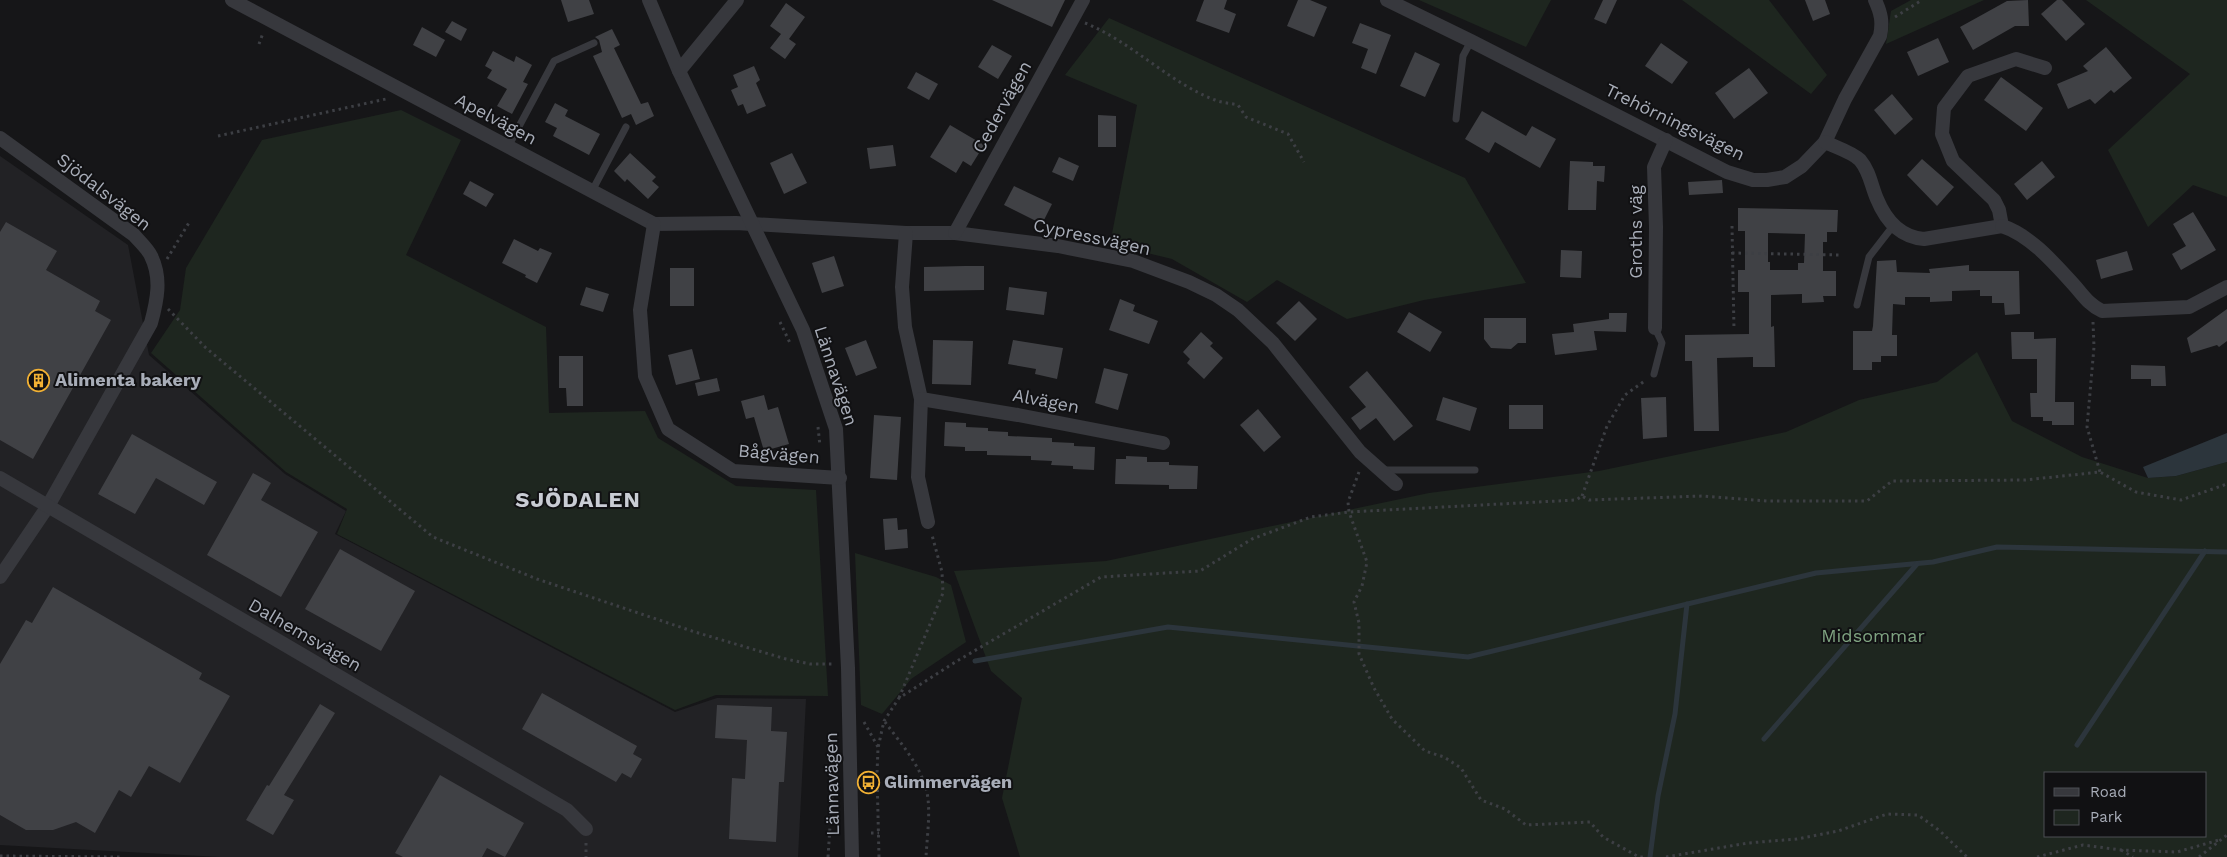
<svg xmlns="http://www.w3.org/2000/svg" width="2227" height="857" viewBox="0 0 2227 857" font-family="'Work Sans',sans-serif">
<rect width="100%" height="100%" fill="#161618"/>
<polygon fill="#222225" points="0,156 128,245 149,355 285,474 346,511 335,534 675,712 717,698 806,699 798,857 220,857 0,845"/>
<g fill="#1e261f" fill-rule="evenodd">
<polygon points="1419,0 1551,0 1526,47"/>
<polygon points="1682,0 1769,0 1827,75 1811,94"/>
<polygon points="1911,0 1984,0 1886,44 1891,11"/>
<polygon points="2086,0 2227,0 2227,197 2193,185 2148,227 2108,150 2190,74"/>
<polygon points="1109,18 1465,178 1526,283 1424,300 1347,319 1277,280 1247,302 1172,259 1110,244 1137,105 1065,75"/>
<polygon points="401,110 461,140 406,255 546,327 549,413 645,411 658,438 736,486 816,490 828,696 716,695 675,710 337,534 347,509 286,472 151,353 180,310 186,268 262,140"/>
<path d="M1977 352 2012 421 2082 457 2148 478 2176 476 2227 462V857H1020L1002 798 1022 698 991 671 954 571 1106 561 1429 493 1599 471 1786 432 1859 400 1937 382ZM2046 773H2206V836H2046Z"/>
<polygon points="855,553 936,577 951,585 966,642 911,679 882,714 861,705"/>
</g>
<polygon fill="#2c353c" points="2227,433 2227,462 2176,476 2148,478 2143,467"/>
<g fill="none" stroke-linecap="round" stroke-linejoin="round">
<g stroke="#2c353c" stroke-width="5">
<polyline points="975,661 1168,627 1468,657 1816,573 1933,562 1997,547 2227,552"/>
<polyline points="1764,739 1917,564"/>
<polyline points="2077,745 2205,551"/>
<polyline points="1650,857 1658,796 1675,714 1687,604"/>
</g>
</g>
<g fill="#404145" fill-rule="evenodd">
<polygon points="561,0 589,0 594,14 568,22"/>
<polygon points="992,0 1065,0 1052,27"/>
<polygon points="1204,0 1227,0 1224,9 1236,14 1229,33 1196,21"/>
<polygon points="1298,0 1310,0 1327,7 1314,37 1287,26"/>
<polygon points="1603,0 1617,0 1606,24 1594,19"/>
<polygon points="1805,0 1825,0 1830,14 1813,21"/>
<polygon points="2028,0 2029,26 2015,26 1973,50 1960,27 2007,1"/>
<polygon points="2057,0 2062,0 2085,24 2066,41 2041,14"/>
<polygon points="786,3 805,17 789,39 796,44 785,59 770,48 781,34 770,26"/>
<polygon points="452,21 467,29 461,41 445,32"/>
<polygon points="1360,23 1391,35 1376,74 1361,68 1368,49 1352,43"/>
<polygon points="422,27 445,40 436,57 413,45"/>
<polygon points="612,29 620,45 614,48 641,104 648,102 654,116 636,125 631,114 622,118 593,56 602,52 599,40 595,37"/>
<polygon points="1938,38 1949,62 1918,76 1907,52"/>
<polygon points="1661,43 1688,62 1672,84 1645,66"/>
<polygon points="992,45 1012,56 998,79 978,67"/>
<polygon points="2106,47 2132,78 2114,93 2111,90 2095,104 2090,99 2068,109 2057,84 2088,71 2083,66"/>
<polygon points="493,51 514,62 516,56 532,65 523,82 528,84 512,114 497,106 507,89 487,78 492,70 485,66"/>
<polygon points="1415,52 1440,64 1425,97 1400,86"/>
<polygon points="754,66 760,80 756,83 766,106 747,114 743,104 738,106 731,90 738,87 733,75"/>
<polygon points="1749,68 1768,93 1734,119 1715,93"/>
<polygon points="916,72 938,84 929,100 907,88"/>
<polygon points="2001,77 2043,108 2026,131 1984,100"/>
<polygon points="1892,94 1913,119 1895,135 1874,110"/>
<polygon points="555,103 568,110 565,116 600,134 589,155 553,136 557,128 545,122"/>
<polygon points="1482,111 1526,136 1532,126 1556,139 1540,168 1495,142 1489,153 1465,139"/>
<polygon points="1098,115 1116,116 1116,147 1098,147"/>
<polygon points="950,125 984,145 971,166 963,161 956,173 930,157"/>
<polygon points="893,145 896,166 870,169 867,148"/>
<polygon points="630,153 656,177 652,181 659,187 648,199 627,179 625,182 614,171"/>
<polygon points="792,153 807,183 784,194 770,163"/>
<polygon points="1059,157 1079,166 1073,181 1052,172"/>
<polygon points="1922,159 1954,187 1937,206 1907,175"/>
<polygon points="1570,161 1593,162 1593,166 1605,166 1604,182 1597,181 1596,210 1568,210"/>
<polygon points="2042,161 2055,177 2027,200 2014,184"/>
<polygon points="1722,180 1723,193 1689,195 1688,182"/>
<polygon points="470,181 494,194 486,207 463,194"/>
<polygon points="1014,186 1052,204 1042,224 1004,205"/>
<path d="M1738 208 1838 210 1837 232H1827V242H1823V271H1836V296H1823L1824 302 1802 303V294L1771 295V327L1774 326 1775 367H1753V357L1717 358 1719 431H1694L1692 361H1685V335L1749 334V292H1738V270H1745V231H1738ZM1768 233 1805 234 1804 263H1798V270H1770V262H1768Z"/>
<polygon points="2193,212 2216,250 2181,270 2172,254 2186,246 2173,224"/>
<polygon points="6,222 57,251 46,270 100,301 95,311 111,320 33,459 0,440 0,232"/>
<polygon points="514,239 538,251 540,248 552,253 537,283 525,277 526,275 502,263"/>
<polygon points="1561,250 1582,251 1581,278 1560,277"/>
<polygon points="2127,251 2133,270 2101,279 2096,260"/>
<polygon points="834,256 844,286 822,293 812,263"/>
<polygon points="1896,260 1897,272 1930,273 1929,269 1969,265 1969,271 2019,271 2020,314 2005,315 2004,303 1992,303 1992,296 1980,296 1980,290 1952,291 1952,301 1930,302 1930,297 1905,297 1905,305 1893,304 1892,335 1897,335 1897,356 1881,356 1881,362 1872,362 1872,370 1853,370 1853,331 1872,331 1873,326 1877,261"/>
<polygon points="965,266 984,266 984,290 924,291 924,267"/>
<rect x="670" y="268" width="24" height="38"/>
<polygon points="586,287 609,294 603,312 580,305"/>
<polygon points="1009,287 1047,292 1044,315 1006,310"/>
<polygon points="1120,299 1135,305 1133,311 1158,321 1149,344 1109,330"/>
<polygon points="1299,301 1317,319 1295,341 1276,323"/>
<polygon points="2227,309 2227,341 2219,347 2217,345 2191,353 2187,338"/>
<polygon points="1409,312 1442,332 1430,352 1397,332"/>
<polygon points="1609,313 1627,313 1626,332 1594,331 1597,350 1555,355 1552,334 1574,332 1573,324 1609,319"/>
<polygon points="1484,318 1526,318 1526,343 1518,343 1511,349 1491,348 1484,339"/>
<polygon points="1201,332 1213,343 1210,346 1223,358 1204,379 1187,363 1190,359 1183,352"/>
<polygon points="2011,332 2034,332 2034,339 2056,338 2055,402 2074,402 2074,425 2052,425 2052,421 2043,421 2043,417 2031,417 2030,393 2037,393 2037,359 2012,359"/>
<polygon points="866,340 877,368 856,376 845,348"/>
<polygon points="933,340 973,341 971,385 932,384"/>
<polygon points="1013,340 1063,348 1057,379 1035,374 1036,369 1008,364"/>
<polygon points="692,349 700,379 676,385 668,355"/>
<polygon points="559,356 583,356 583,406 567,406 566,388 559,388"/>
<polygon points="2131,365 2165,366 2166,386 2151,386 2151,379 2131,379"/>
<polygon points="1104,368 1128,374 1118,410 1095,403"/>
<polygon points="1367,371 1413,426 1394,441 1376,418 1360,430 1351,418 1366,407 1349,387"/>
<polygon points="717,378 720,391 698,396 695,383"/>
<polygon points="764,395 768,410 778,407 789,444 764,451 754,417 746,419 741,401"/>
<polygon points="1443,397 1477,408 1470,431 1436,420"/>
<polygon points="1666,397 1667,437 1643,439 1641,398"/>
<rect x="1509" y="405" width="34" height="24"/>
<polygon points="1258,409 1281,437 1264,452 1240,425"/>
<polygon points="874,415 901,417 897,480 870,478"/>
<polygon points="945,422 966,423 966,427 988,428 988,431 1008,432 1008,436 1052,438 1052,442 1074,443 1074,446 1095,447 1094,470 1073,469 1073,466 1051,465 1052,461 1031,460 1031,456 987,455 987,451 965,451 965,447 944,446"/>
<polygon points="132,434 217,482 204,505 156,478 135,514 98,494"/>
<polygon points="1126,456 1147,457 1147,462 1169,462 1169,465 1198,466 1197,489 1169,489 1169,485 1115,484 1116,459 1126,459"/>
<polygon points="253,473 271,483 261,500 318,532 281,597 207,555"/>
<polygon points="897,518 898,530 907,529 908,548 885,550 883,519"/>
<polygon points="340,549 415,591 381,651 305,609"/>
<polygon points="53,587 202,673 199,679 230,696 180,783 149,766 131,797 119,790 95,833 76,822 53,830 26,830 0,815 0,664 26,620 32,623"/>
<polygon points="542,693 637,746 633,754 642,759 631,778 622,773 616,782 522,729"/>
<polygon points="320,704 335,713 284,795 294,800 273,835 246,820 267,785 269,786"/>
<polygon points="717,705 772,707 771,731 787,732 784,782 779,782 776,842 729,839 732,778 745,779 747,740 715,738"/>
<polygon points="440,775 524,823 505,857 487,848 482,857 403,857 395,853"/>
</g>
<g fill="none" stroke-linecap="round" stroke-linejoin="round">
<g stroke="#3d3f44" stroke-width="3" stroke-dasharray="2.5 4" stroke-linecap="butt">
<polyline points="1895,17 1922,0"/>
<path d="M1085 23C1132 42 1168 82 1215 100 1222 103 1230 103 1238 105L1246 117 1288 134 1304 162"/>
<polyline points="259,44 263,33"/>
<polyline points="218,136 386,99"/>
<polyline points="1732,226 1734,330"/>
<polyline points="1732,253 1841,255"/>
<polyline points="167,259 190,221"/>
<polyline points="168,309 206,348 433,537 537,579 695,632 786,659 810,664 834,664"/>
<polyline points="780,322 790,343"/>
<polyline points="2093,322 2094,347 2087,427 2100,472"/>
<polyline points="818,427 820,446"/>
<polyline points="1359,472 1348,502 1349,512 1367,562 1362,586 1354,602 1359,623 1359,654 1374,688 1392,719 1425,751 1444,757 1461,768 1481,800 1505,809 1526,825 1590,822 1603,837 1639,857 1644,857"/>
<polyline points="1582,496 1607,426 1625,395 1646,380"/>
<polyline points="899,698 943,593 942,572 932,535"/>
<polyline points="864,722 878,747"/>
<path d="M885 722C901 744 925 770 928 799 930 817 927 838 926 857"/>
<polyline points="871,833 879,833"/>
<polyline points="586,843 586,857"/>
<polyline points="2121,850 2133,857"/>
<polyline points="0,856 121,857"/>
<polyline points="828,857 833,781"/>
<polyline points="879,857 877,774 878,748 884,721 899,698 957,661 1101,577 1200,571 1252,539 1311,517 1349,512 1576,500 1582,496 1589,500 1703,496 1767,501 1867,501 1892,481 2025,480 2100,472 2136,492 2181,500 2227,484"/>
<polyline points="1666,857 1748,843 1797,839 1838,831 1887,814 1918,815 1940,831 1967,857"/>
<polyline points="2037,857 2083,845 2121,850 2177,852 2219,840"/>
<polyline points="2199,857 2227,835"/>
</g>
<g stroke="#37383d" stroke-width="7">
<polyline points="1456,119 1463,56 1471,41"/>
<polyline points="508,147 554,61 594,43"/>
<polyline points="592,191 626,127"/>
<polyline points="1857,305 1869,257 1893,226"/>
<polyline points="1654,374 1662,343 1655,328"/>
<polyline points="1382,470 1475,470"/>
</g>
<g stroke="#37383d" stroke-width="14">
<polyline points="232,0 654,224 736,223 906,233 955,233 1058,246 1133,261 1189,282 1216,295 1238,310 1273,343 1360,452 1396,484"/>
<polyline points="649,0 679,71 803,330 836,429 848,668 852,857"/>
<path d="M1387 0 1471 41 1727 172 1753 180H1767L1785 177 1802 166 1825 142 1845 99 1880 36C1883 22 1881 13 1875 0"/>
<polyline points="679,71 737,0"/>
<path d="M0 138 134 235C139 241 148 249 151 256 162 278 157 301 151 323L48 506 0 577"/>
<path d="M1825 142C1835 147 1852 152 1860 160 1870 172 1871 185 1877 199 1886 221 1900 237 1924 239L2002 226 1999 210 1994 200 1953 161 1942 134 1944 108 1968 76 2016 59 2045 68"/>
<polyline points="654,224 640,310 645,376 668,429 733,471 840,478"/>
<path d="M2002 226C2030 235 2054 263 2074 285 2083 295 2089 305 2102 311L2189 307 2227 287"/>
<polyline points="906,233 902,287 905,327 921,399 918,477 928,522"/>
<polyline points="955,233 1083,0"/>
<polyline points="1655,328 1656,227 1654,167 1666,140"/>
<polyline points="921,399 1018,415 1163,443"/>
<polyline points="0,478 567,810 586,829"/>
</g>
</g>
<defs>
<symbol id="building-ring" viewBox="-11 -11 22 22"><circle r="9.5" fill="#111113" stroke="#f2b134" stroke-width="1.5"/><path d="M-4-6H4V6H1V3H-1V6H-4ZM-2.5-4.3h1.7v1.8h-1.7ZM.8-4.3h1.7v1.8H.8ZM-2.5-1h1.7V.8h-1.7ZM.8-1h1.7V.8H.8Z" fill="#f2b134"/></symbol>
<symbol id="bus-ring" viewBox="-11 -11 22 22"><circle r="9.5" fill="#111113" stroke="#f2b134" stroke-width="1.5"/><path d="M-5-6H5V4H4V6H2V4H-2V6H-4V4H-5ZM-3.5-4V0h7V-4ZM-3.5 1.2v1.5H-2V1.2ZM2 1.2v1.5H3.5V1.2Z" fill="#f2b134"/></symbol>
</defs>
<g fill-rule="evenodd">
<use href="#building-ring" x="26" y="368" width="25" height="25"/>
<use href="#bus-ring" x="856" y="770" width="25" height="25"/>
</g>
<g text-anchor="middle" stroke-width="4" stroke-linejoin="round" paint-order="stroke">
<g font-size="18" fill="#a8adb8" stroke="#111113">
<text transform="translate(1002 107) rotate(-61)" y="6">Cedervägen</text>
<text transform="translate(496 119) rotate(28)" y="6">Apelvägen</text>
<text transform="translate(1675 122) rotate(26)" y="6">Trehörningsvägen</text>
<text transform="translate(104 192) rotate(38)" y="6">Sjödalsvägen</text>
<text transform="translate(1636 232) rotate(-90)" y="6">Groths väg</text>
<text transform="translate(1092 237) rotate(12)" y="6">Cypressvägen</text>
<text transform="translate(836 376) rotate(72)" y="6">Lännavägen</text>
<text transform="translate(1046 401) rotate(11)" y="6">Alvägen</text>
<text transform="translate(779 454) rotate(5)" y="6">Bågvägen</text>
<text transform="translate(305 635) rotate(30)" y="6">Dalhemsvägen</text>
<text transform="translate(832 784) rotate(-91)" y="6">Lännavägen</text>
</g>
<g font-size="18" font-weight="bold" fill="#a8adb8" stroke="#111113" text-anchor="start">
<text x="55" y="386">Alimenta bakery</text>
<text x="884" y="788">Glimmervägen</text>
</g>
<g font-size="18" fill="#7fa381" stroke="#111113">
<text x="1873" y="642">Midsommar</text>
</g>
<g font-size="22" font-weight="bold" letter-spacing="1" fill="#c9ccd4" stroke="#111113">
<text x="578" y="507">SJÖDALEN</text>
</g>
</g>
<rect x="2044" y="772" width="162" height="65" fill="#111113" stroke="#4d4f55"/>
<rect x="2054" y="788" width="25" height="8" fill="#37383d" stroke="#4d4f55"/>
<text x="2090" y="797" font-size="15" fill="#a8adb8">Road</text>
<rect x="2054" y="810" width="25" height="15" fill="#1e261f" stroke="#4d4f55"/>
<text x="2090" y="822" font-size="15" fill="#a8adb8">Park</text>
</svg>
